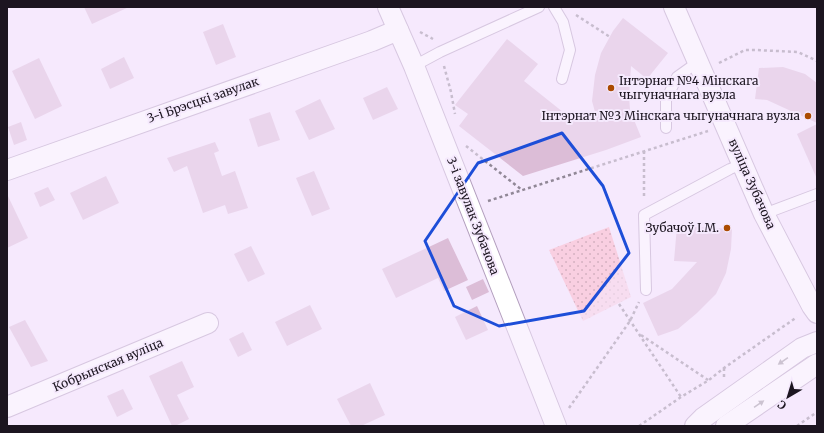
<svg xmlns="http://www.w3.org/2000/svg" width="824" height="433" viewBox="0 0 824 433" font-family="Merriweather,serif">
<defs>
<pattern id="park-dots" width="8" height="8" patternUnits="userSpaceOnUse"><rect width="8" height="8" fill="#f9cfe1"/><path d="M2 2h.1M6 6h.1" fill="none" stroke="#d5b1c1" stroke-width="1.8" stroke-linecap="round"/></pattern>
</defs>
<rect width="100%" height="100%" fill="#f5e9fd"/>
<polygon fill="url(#park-dots)" points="609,227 631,297 583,321 549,250"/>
<g fill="#dcbdd7">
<polygon points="84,7 129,7 92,24"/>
<polygon points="623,18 668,53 647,79 631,66 629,96 630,110 641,137 606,150 523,176 459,126 468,114 455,105 507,39 538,64 524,81 573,120 595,112 592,101 595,75 601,53 613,31"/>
<polygon points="223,24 236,57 216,65 203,32"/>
<polygon points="124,57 134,78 110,89 101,69"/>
<polygon points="39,58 62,106 35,119 12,71"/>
<polygon points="783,67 805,74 817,83 817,123 767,100 755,99 759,68"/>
<polygon points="387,87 398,109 373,120 363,98"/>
<polygon points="320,99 335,129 309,140 295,111"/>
<polygon points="270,112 280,140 258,147 249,119"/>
<polygon points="21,122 27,140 14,145 8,127"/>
<polygon points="817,124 817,179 797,134"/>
<polygon points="215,142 219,151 214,153 222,176 235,171 248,208 228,214 225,205 203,213 187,166 174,172 167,158"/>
<polygon points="314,171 330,209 312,216 296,178"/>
<polygon points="106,176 119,203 83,220 70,193"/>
<polygon points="48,187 55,200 40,207 34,193"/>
<polygon points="7,194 28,238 7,248"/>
<polygon points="677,226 732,229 731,249 726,273 716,294 697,313 678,329 658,336 643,303 672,289 697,262 674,261"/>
<polygon points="448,238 468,280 444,291 438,278 396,298 382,269"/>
<polygon points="251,246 265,274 248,282 234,254"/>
<polygon points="483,279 489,292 472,300 466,287"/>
<polygon points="310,305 322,329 287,346 275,322"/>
<polygon points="477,306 488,330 466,340 455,317"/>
<polygon points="25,320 48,361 31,367 9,327"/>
<polygon points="243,332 252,350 238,357 229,339"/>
<polygon points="182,361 194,387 177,395 189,419 175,426 172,426 149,376"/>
<polygon points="370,383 385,415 361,426 351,426 337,399"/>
<polygon points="123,389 133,409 117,417 107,396"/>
</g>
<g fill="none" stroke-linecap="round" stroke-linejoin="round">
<defs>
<g id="lane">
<polyline points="554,7 563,22 570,50 562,79"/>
<polyline points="414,66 440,52 539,7"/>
<polyline points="666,128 666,100 677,77 698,62"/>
<polyline points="764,214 817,194"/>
<polyline points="646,290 644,215 730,169 742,164"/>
</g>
<g id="street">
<polyline points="388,7 414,66 556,426"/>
<polyline points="674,7 764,214 812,306 817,313"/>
<polyline points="7,170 372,41 398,30"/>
<polyline points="7,407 208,323"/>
<polyline points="695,426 703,418 802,348 817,342"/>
<polyline points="726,426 817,364"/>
</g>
</defs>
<use href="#lane" stroke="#b39fbe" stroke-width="12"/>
<use href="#street" stroke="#b39fbe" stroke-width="22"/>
<g stroke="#908796" stroke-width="2.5" stroke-dasharray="3 3" stroke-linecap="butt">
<polyline points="576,15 610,37"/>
<polyline points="420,32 433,39"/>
<polyline points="719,63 745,50 756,50 798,52 817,61"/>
<polyline points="444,66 451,92 455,114"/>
<polyline points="466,146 522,190"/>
<polyline points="644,151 644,198"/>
<polyline points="488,201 708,131"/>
<polyline points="619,304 681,397"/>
<polyline points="641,335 708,380"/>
<polyline points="724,368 724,379"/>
<polyline points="569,408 630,321 639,302"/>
<polyline points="639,426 681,397 709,380 724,368 797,317"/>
<polyline points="797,426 817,412"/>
</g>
<use href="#lane" stroke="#fff" stroke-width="10"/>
<use href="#street" stroke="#fff" stroke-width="20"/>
</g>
<defs><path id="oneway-solid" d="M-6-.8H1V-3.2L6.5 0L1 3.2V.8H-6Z"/></defs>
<g fill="#99969b">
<use href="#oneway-solid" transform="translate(783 361) rotate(145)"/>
<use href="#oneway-solid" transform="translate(759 404) rotate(-34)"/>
</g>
<path d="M0 0H824V433H0ZM562 133 603 186 629 253 584 311 499 326 454 306 425 241 478 163Z" fill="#f5e9fd" fill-opacity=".55" fill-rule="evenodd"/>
<path fill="none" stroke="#1d4ed8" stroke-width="3" stroke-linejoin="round" d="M562 133 603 186 629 253 584 311 499 326 454 306 425 241 478 163Z"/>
<g fill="#ab4b00" stroke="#f5e9fd" stroke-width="1.5">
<circle cx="611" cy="88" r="4"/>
<circle cx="808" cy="116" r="4"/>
<circle cx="727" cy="228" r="4"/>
</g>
<g text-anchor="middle" stroke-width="4" stroke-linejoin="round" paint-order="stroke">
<g font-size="12" fill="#1c1520" stroke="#f5e9fd" text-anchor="end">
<text x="619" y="85" text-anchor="start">Інтэрнат №4 Мінскага<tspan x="619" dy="14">чыгуначнага вузла</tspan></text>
<text x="800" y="120">Інтэрнат №3 Мінскага чыгуначнага вузла</text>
<text x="719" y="232">Зубачоў І.М.</text>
</g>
<g font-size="12" fill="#1c1520" stroke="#f5e9fd">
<text transform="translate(203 100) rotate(-19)" y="4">3-і Брэсцкі завулак</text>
<text transform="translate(752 184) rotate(66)" y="4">вуліца Зубачова</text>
<text transform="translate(473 216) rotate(69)" y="4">3-і завулак Зубачова</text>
<text transform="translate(108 365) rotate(-23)" y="4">Кобрынская вуліца</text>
</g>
</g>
<rect width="824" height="433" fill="none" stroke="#1c1520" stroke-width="16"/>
<g transform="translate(788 397) rotate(218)" stroke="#f5e9fd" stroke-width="3" paint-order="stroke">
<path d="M0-3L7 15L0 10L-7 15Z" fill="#1c1520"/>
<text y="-6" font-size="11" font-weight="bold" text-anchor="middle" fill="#1c1520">С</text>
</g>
</svg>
